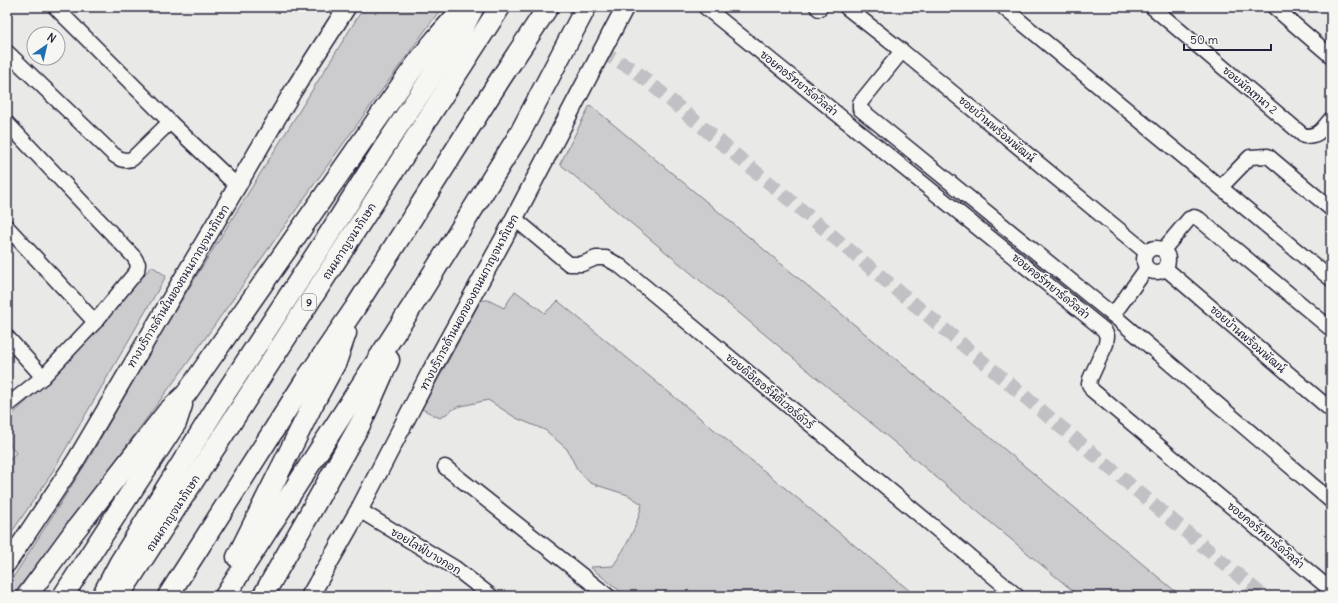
<svg xmlns="http://www.w3.org/2000/svg" width="1338" height="603" viewBox="0 0 1338 603" font-family="Delius,'Playpen Sans Thai',sans-serif">
<rect width="100%" height="100%" fill="#e9e9e7"/>
<filter id="ink" filterUnits="userSpaceOnUse"><feTurbulence type="fractalNoise" baseFrequency=".025" numOctaves="2"/><feDisplacementMap in="SourceGraphic" scale="8" xChannelSelector="R" yChannelSelector="G"/><feConvolveMatrix kernelMatrix="1 2 1 2 8 2 1 2 1" color-interpolation-filters="sRGB"/></filter>
<g filter="url(#ink)">
<g fill="#ccccce" stroke="#777784">
<polygon points="364,7 442,7 325,169 184,368 87,499 12,596 7,596 7,587 88,460 161,333"/>
<polygon points="590,105 1181,596 1079,596 560,164"/>
<polygon points="152,266 166,276 50,476 7,539 7,462 16,453 7,442 7,420 54,375"/>
<path d="M515 291 545 313 558 301 916 596H626L590 567 613 566C626 547 637 527 642 504L628 495 590 483 577 469 567 449 545 430 516 418 488 400 457 407 440 418 422 409 481 300H488L504 308Z"/>
</g>
<g fill="none" stroke-linecap="round" stroke-linejoin="round">
<polyline stroke="#c1c1c5" stroke-width="14" stroke-dasharray="14 7" stroke-linecap="butt" points="601,52 633,69 1263,596"/>
<defs>
<g id="minor">
<polyline points="55,7 170,122 237,186"/>
<polyline points="705,7 1104,330 1107,336 1106,344 1090,379 1089,384 1092,390 1331,590"/>
<polyline points="817,7 819,9"/>
<polyline points="846,7 902,51 1146,252"/>
<polyline points="1003,7 1331,279"/>
<path d="M1152 7 1304 136C1320 136 1321 130 1331 119"/>
<polyline points="1274,7 1331,56"/>
<polyline points="902,51 860,103 860,109 1113,315 1331,501"/>
<path d="M7 52 114 155C121 160 124 161 132 159L170 122"/>
<polyline points="7,123 134,257 138,264 137,271 95,322 43,377 7,406"/>
<polyline points="1221,187 1250,157 1268,156 1331,209"/>
<polyline points="514,218 569,264 582,264 596,258 606,258 620,266 1017,596"/>
<polyline points="7,227 95,322"/>
<circle cx="1156" cy="260" r="12"/>
<polyline points="1163,250 1189,219 1194,217 1199,219 1331,329"/>
<polyline points="1165,268 1331,410"/>
<polyline points="1113,315 1147,268"/>
<polyline points="7,337 43,377"/>
<polyline points="445,467 608,596"/>
<polyline points="359,510 455,568 491,596"/>
</g>
<g id="major">
<polyline points="7,564 76,460 293,91 347,7"/>
<polyline points="310,596 359,510 431,371 504,238 625,7"/>
</g>
<g id="highway">
<polyline points="237,557 312,406 336,362 346,333"/>
<path d="M27 596 73 533 168 411 186 394 402 84C422 56 441 30 466 7"/>
<polyline points="63,596 176,423 182,405"/>
<polyline points="102,596 120,562 221,400 324,242 383,149 459,36 474,7"/>
<polyline points="119,596 500,7"/>
<polyline points="168,596 305,381 355,308 501,78 548,7"/>
<polyline points="225,596 413,305 519,135 586,7"/>
<polyline points="263,596 362,421 389,360"/>
</g>
</defs>
<use href="#minor" stroke="#22223b" stroke-width="17"/>
<use href="#major" stroke="#22223b" stroke-width="20"/>
<use href="#highway" stroke="#22223b" stroke-width="23"/>
<use href="#minor" stroke="#f6f6f2" stroke-width="14"/>
<use href="#major" stroke="#f6f6f2" stroke-width="17"/>
<use href="#highway" stroke="#f6f6f2" stroke-width="20"/>
</g>
</g>
<g text-anchor="middle" stroke-width="3" stroke-linejoin="round" paint-order="stroke">
<rect fill="#f6f6f2" stroke="#626272" stroke-width="1" x="302" y="294" width="14" height="16" rx="3"/>
<g font-size="10" font-weight="bold" fill="#22223b">
<text x="309" y="306">9</text>
</g>
<g font-size="11" fill="#22223b" stroke="#f6f6f2">
<text transform="translate(799 83) rotate(39)" y="4">ซอยคอร์ทยาร์ดวิลล่า</text>
<text transform="translate(1250 90) rotate(40)" y="4">ซอยมัณฑนา 2</text>
<text transform="translate(997 129) rotate(40)" y="4">ซอยบ้านพร้อมพัฒน์</text>
<text transform="translate(349 241) rotate(-57)" y="4">ถนนกาญจนาภิเษก</text>
<text transform="translate(178 286) rotate(-59)" y="4">ทางบริการด้านในของถนนกาญจนาภิเษก</text>
<text transform="translate(1051 286) rotate(39)" y="4">ซอยคอร์ทยาร์ดวิลล่า</text>
<text transform="translate(469 302) rotate(-62)" y="4">ทางบริการด้านนอกของถนนกาญจนาภิเษก</text>
<text transform="translate(1248 339) rotate(41)" y="4">ซอยบ้านพร้อมพัฒน์</text>
<text transform="translate(770 391) rotate(40)" y="4">ซอยดิอิเธอร์นิตี้เวอร์ดัวร์</text>
<text transform="translate(173 513) rotate(-57)" y="4">ถนนกาญจนาภิเษก</text>
<text transform="translate(1266 535) rotate(40)" y="4">ซอยคอร์ทยาร์ดวิลล่า</text>
<text transform="translate(426 551) rotate(31)" y="4">ซอยไลฟ์บางกอก</text>
</g>
</g>
<rect width="1338" height="603" fill="none" stroke="#f6f6f2" stroke-width="24"/>
<rect x="12" y="12" width="1314" height="579" fill="none" stroke="#22223b" stroke-width="1.5" filter="url(#ink)"/>
<g transform="translate(46 46) rotate(34)"><circle r="19" fill="#f6f6f2" stroke="#a1a1a9"/>
<path d="M0-3L7 15L0 10L-7 15Z" fill="#1f6fb2"/>
<text y="-6" font-size="11" font-weight="bold" text-anchor="middle" fill="#22223b">N</text>
</g>
<path d="M1184 44v6h87v-6" fill="none" stroke="#22223b" stroke-width="2"/>
<text x="1190" y="44" font-size="12" fill="#22223b" stroke="#f6f6f2" stroke-width="3" paint-order="stroke">50 m</text>
</svg>
